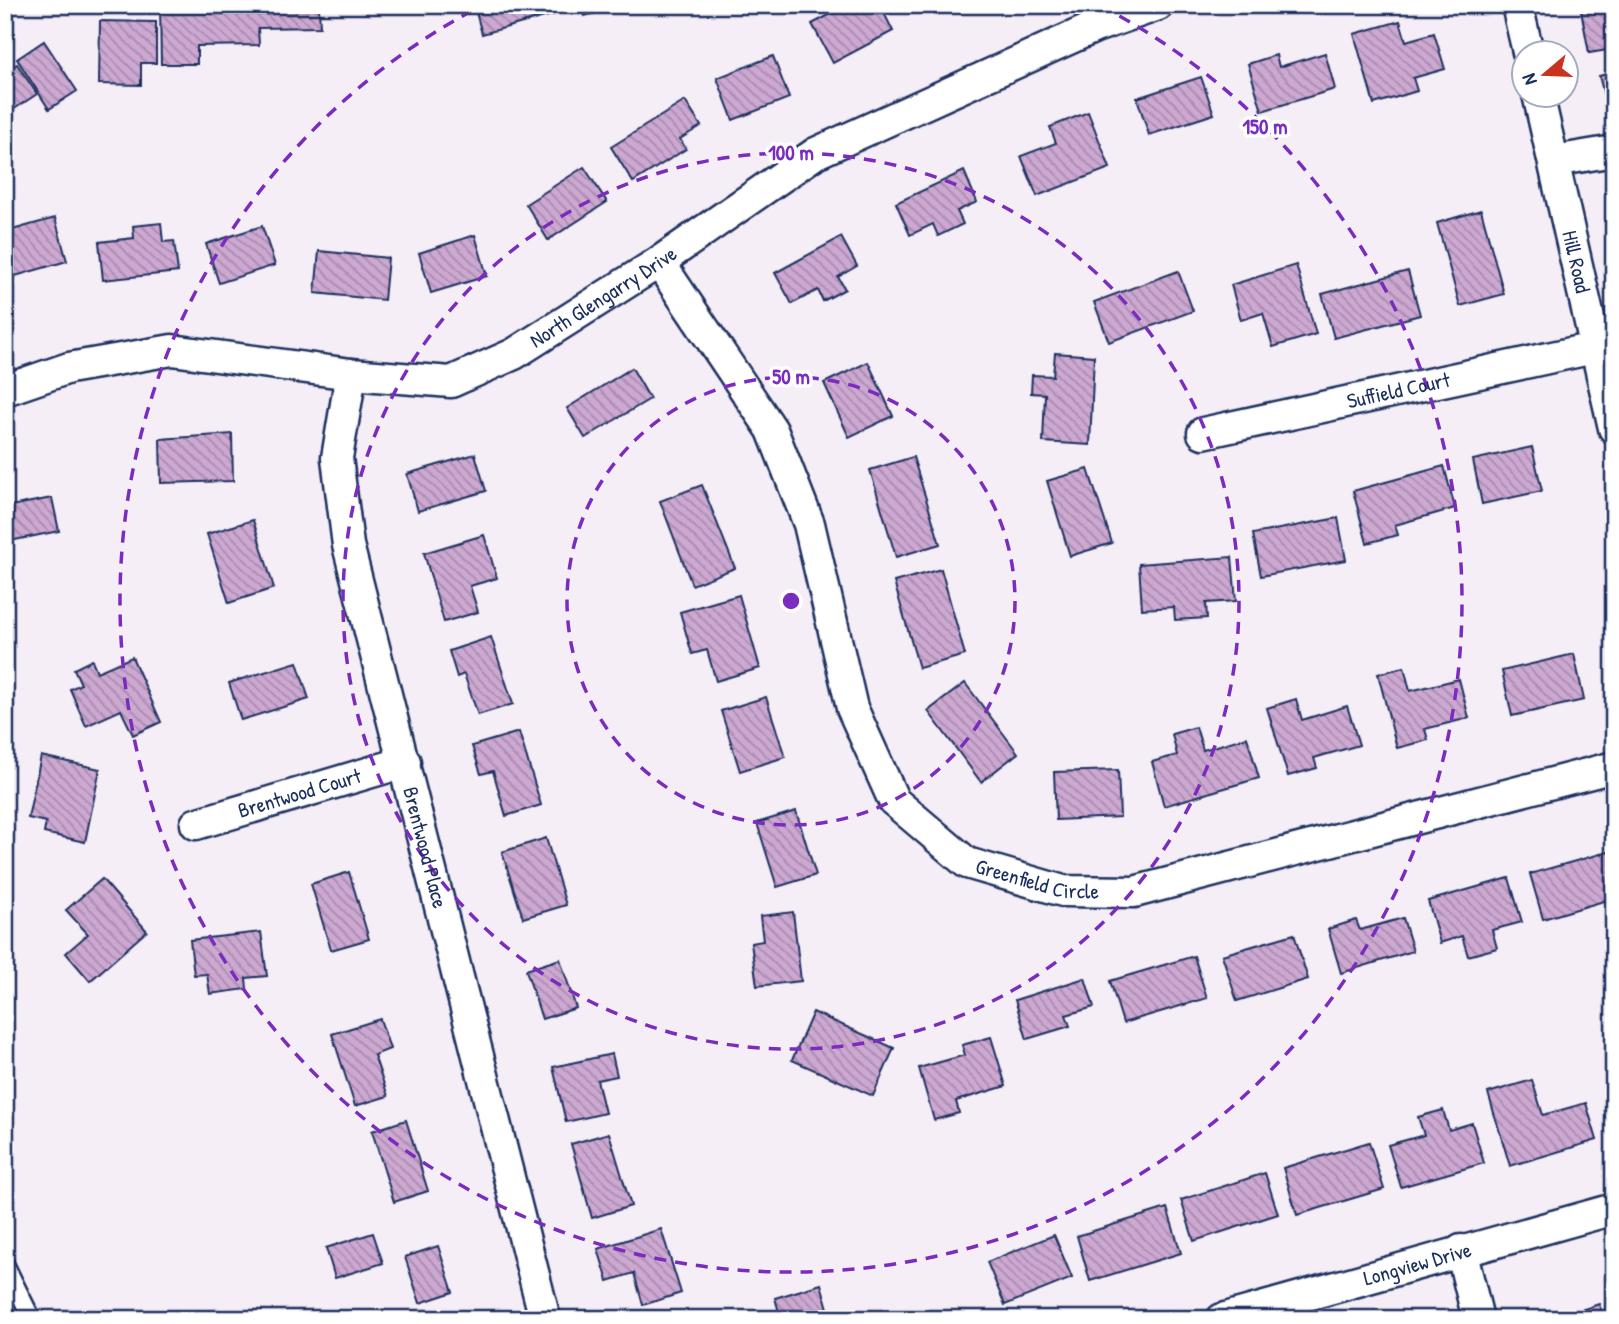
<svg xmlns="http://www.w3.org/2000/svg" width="1619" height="1324" viewBox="0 0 1619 1324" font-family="'Patrick Hand',sans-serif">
<defs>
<pattern id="building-back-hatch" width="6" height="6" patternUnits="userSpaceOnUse" patternTransform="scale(1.75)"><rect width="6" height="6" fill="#cda8d1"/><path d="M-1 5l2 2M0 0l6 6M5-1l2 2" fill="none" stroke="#a689ad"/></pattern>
</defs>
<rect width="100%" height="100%" fill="#f5eef6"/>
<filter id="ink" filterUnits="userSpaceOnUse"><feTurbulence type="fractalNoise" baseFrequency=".0143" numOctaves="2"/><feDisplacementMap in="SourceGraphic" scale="14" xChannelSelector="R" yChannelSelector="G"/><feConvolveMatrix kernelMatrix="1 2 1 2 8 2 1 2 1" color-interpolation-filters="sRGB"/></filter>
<g filter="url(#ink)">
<g fill="url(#building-back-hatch)" stroke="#1b2f5e" stroke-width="2">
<polygon points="160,5 343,5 343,7 319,8 320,27 258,28 259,45 197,46 197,64 161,64"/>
<polygon points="474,5 611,5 612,9 584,16 581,7 482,34"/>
<polygon points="848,5 880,5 893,31 833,63 812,24"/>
<polygon points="1580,5 1614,5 1614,49 1589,53"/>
<polygon points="100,21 156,22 156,63 141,63 141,85 99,84"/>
<polygon points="1400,21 1406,41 1434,33 1445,69 1413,78 1417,91 1374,104 1354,34"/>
<polygon points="44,41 77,91 49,109 17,59"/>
<polygon points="1325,53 1335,89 1262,111 1248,64 1276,55 1279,67"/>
<polygon points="773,56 789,98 733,120 717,78"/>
<polygon points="17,64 37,94 5,115 5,71"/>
<polygon points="1614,72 1614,108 1608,110 1599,76"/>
<polygon points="1201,77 1214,114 1149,135 1137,98"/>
<polygon points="685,101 701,126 680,139 686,149 633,182 611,147"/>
<polygon points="1088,112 1110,168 1037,196 1021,156 1056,143 1050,127"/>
<polygon points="584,167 607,202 548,240 526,204"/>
<polygon points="964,171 977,202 957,211 963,224 938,236 933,224 910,235 896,203"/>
<polygon points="1481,210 1504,294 1460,306 1437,223"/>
<polygon points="55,218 67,261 5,279 5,232"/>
<polygon points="161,223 163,242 174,241 178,272 103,280 99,242 134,238 133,226"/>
<polygon points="262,226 275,265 219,283 206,244"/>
<polygon points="475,235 487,276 431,293 419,253"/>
<polygon points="841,237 857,266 838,277 845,289 823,301 818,290 792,304 775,273"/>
<polygon points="319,251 388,258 384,300 315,293"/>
<polygon points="1296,265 1316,334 1273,347 1263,313 1241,320 1231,285"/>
<polygon points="1178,271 1193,311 1109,342 1094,302"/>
<polygon points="1408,271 1420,315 1334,338 1322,294"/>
<polygon points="1055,353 1094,356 1090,445 1043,442 1045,394 1031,393 1032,375 1053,376"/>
<polygon points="868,362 893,416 849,437 824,383"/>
<polygon points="632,368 650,399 585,438 567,408"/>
<polygon points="232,434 233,481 161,483 160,439"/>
<polygon points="1532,447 1542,491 1482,504 1473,460"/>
<polygon points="475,454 486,491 418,511 407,474"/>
<polygon points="913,457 940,544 896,557 870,470"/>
<polygon points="1444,466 1455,508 1395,525 1398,535 1367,543 1353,491"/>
<polygon points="1088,469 1112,543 1070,556 1047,481"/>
<polygon points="702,485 735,568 692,585 660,501"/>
<polygon points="52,498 59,531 5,542 5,507"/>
<polygon points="1338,518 1346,560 1261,576 1253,534"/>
<polygon points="253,520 274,588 229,603 207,534"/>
<polygon points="484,535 497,578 470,586 478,612 444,622 424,553"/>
<polygon points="1232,557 1236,601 1206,603 1207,618 1175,620 1174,607 1142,609 1139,564"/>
<polygon points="941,569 965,655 919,668 894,582"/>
<polygon points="739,595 760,668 716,681 707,650 692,654 680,612"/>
<polygon points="491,637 513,704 478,715 464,674 457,677 449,651"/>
<polygon points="1574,654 1584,700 1512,716 1502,671"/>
<polygon points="132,657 161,722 133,735 121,710 86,726 70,689 81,684 74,669 92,660 97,672"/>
<polygon points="297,662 309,699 241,720 229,683"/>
<polygon points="1404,667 1410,691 1459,679 1469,718 1425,729 1428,740 1397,748 1378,674"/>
<polygon points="965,683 1018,753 981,782 928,711"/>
<polygon points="766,697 785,757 740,771 721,711"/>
<polygon points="1296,699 1302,720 1347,706 1359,745 1314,758 1317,768 1288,776 1267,708"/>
<polygon points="1196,727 1203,750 1247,737 1259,778 1164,806 1152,762 1177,755 1172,734"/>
<polygon points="519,732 541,805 506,816 493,771 481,774 472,746"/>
<polygon points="41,756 100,769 85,842 44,833 46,822 28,818"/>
<polygon points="1118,770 1120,817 1056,820 1054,772"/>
<polygon points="796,811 816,875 777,887 757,823"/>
<polygon points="546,838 566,905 523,918 502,852"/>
<polygon points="1614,850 1614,898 1543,919 1530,874"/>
<polygon points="349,872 369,939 331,950 311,884"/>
<polygon points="1509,878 1522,922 1492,930 1497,948 1468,956 1462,936 1440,943 1428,901"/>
<polygon points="102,879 147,931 90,981 66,953 88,934 66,910"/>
<polygon points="793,912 801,981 757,986 751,943 763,941 760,916"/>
<polygon points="1403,918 1413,951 1341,973 1328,929 1356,920 1360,930"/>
<polygon points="261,932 267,976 246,978 247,989 210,994 207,974 194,975 190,940"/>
<polygon points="1294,934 1308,979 1237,1001 1222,955"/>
<polygon points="1194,956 1207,998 1123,1023 1110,981"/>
<polygon points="560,959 576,1008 542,1019 526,970"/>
<polygon points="1085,978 1094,1007 1066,1015 1070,1026 1027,1039 1015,1000"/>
<polygon points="813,1012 894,1048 873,1096 792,1060"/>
<polygon points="380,1019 390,1049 374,1055 388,1096 355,1106 332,1034"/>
<polygon points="991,1037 1006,1086 956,1101 959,1113 934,1120 919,1068 965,1055 962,1045"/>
<polygon points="612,1054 617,1076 597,1080 605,1113 566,1122 553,1067"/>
<polygon points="1532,1080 1543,1115 1586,1103 1597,1140 1510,1166 1488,1093"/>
<polygon points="1443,1110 1449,1130 1472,1123 1484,1163 1401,1187 1388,1145 1424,1135 1418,1117"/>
<polygon points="406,1120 428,1191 394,1202 372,1131"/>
<polygon points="609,1133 631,1206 592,1218 571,1144"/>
<polygon points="1369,1142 1384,1189 1297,1215 1283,1168"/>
<polygon points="1265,1173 1278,1214 1194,1241 1181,1200"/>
<polygon points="1167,1208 1181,1253 1090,1281 1077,1236"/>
<polygon points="661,1229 681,1293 643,1305 634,1273 608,1281 598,1249"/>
<polygon points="373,1233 383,1263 335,1278 326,1248"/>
<polygon points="1054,1235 1072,1278 1005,1305 987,1262"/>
<polygon points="438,1246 453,1292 420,1303 405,1257"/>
<polygon points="821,1284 831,1319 781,1319 775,1298"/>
<polygon points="1599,1304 1604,1319 1554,1319"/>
</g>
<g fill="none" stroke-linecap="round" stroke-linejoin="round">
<defs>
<polyline id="service" points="5,1264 32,1319"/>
<g id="minor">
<polyline points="1517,5 1528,52"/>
<path id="s1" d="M1538 94 1614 428"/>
<polyline points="1554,161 1614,151"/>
<path id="s2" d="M659 262 772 430 809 524 852 708 894 801 967 863 1063 891 1134 892 1614 767"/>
<path id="s3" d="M351 374 337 458 348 545 545 1319"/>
<path id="s4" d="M5 390 69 368 172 350 351 374 451 382 514 354 659 262 816 153 1095 27 1158 5"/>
<path id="s5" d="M1203 433 1594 348"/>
<path id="s6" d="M196 824 405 762"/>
<polyline points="1461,1250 1478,1319"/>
<path id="s7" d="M1222 1319 1614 1209"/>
</g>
</defs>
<use href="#service" stroke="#1b2f5e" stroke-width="21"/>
<use href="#minor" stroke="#1b2f5e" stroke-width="35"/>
<use href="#service" stroke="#fff" stroke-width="16"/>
<use href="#minor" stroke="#fff" stroke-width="30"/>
</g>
</g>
<g fill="none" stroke="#7b2cbf" stroke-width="3.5" stroke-dasharray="12 9">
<circle cx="791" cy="601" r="224"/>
<circle cx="791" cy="601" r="448"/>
<path d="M1101 6A671 671 0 1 1 481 6"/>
</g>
<g text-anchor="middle" stroke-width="7" stroke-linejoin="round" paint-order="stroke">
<g font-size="21" fill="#1b2f5e" stroke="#fff">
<text dy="7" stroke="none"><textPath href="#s1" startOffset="172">Hill Road</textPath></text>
<text dy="7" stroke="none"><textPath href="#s4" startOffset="628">North Glengarry Drive</textPath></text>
<text dy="7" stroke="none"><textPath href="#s5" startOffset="200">Suffield Court</textPath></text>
<text dy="7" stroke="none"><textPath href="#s6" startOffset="108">Brentwood Court</textPath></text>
<text dy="7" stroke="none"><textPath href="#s3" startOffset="485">Brentwood Place</textPath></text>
<text dy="7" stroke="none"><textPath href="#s2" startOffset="763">Greenfield Circle</textPath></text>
<text dy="7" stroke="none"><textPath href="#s7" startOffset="203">Longview Drive</textPath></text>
</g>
</g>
<circle cx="791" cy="601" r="10" fill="#7b2cbf" stroke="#fff" stroke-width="3.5"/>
<g font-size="21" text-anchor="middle" font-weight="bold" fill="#7b2cbf" stroke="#fff" stroke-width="7" stroke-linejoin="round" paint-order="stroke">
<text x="1265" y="134">150 m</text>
<text x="791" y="160">100 m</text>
<text x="791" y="384">50 m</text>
</g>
<rect width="1619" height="1324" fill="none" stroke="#fff" stroke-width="28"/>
<rect x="14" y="14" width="1591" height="1296" fill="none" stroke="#1b2f5e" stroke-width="2.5" filter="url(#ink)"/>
<g transform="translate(1545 74) rotate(251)"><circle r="33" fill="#ffffff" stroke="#a4acbf" stroke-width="2"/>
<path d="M0-5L12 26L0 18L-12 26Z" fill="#c8321e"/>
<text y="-10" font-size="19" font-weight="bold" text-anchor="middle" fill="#1b2f5e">N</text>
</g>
</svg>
